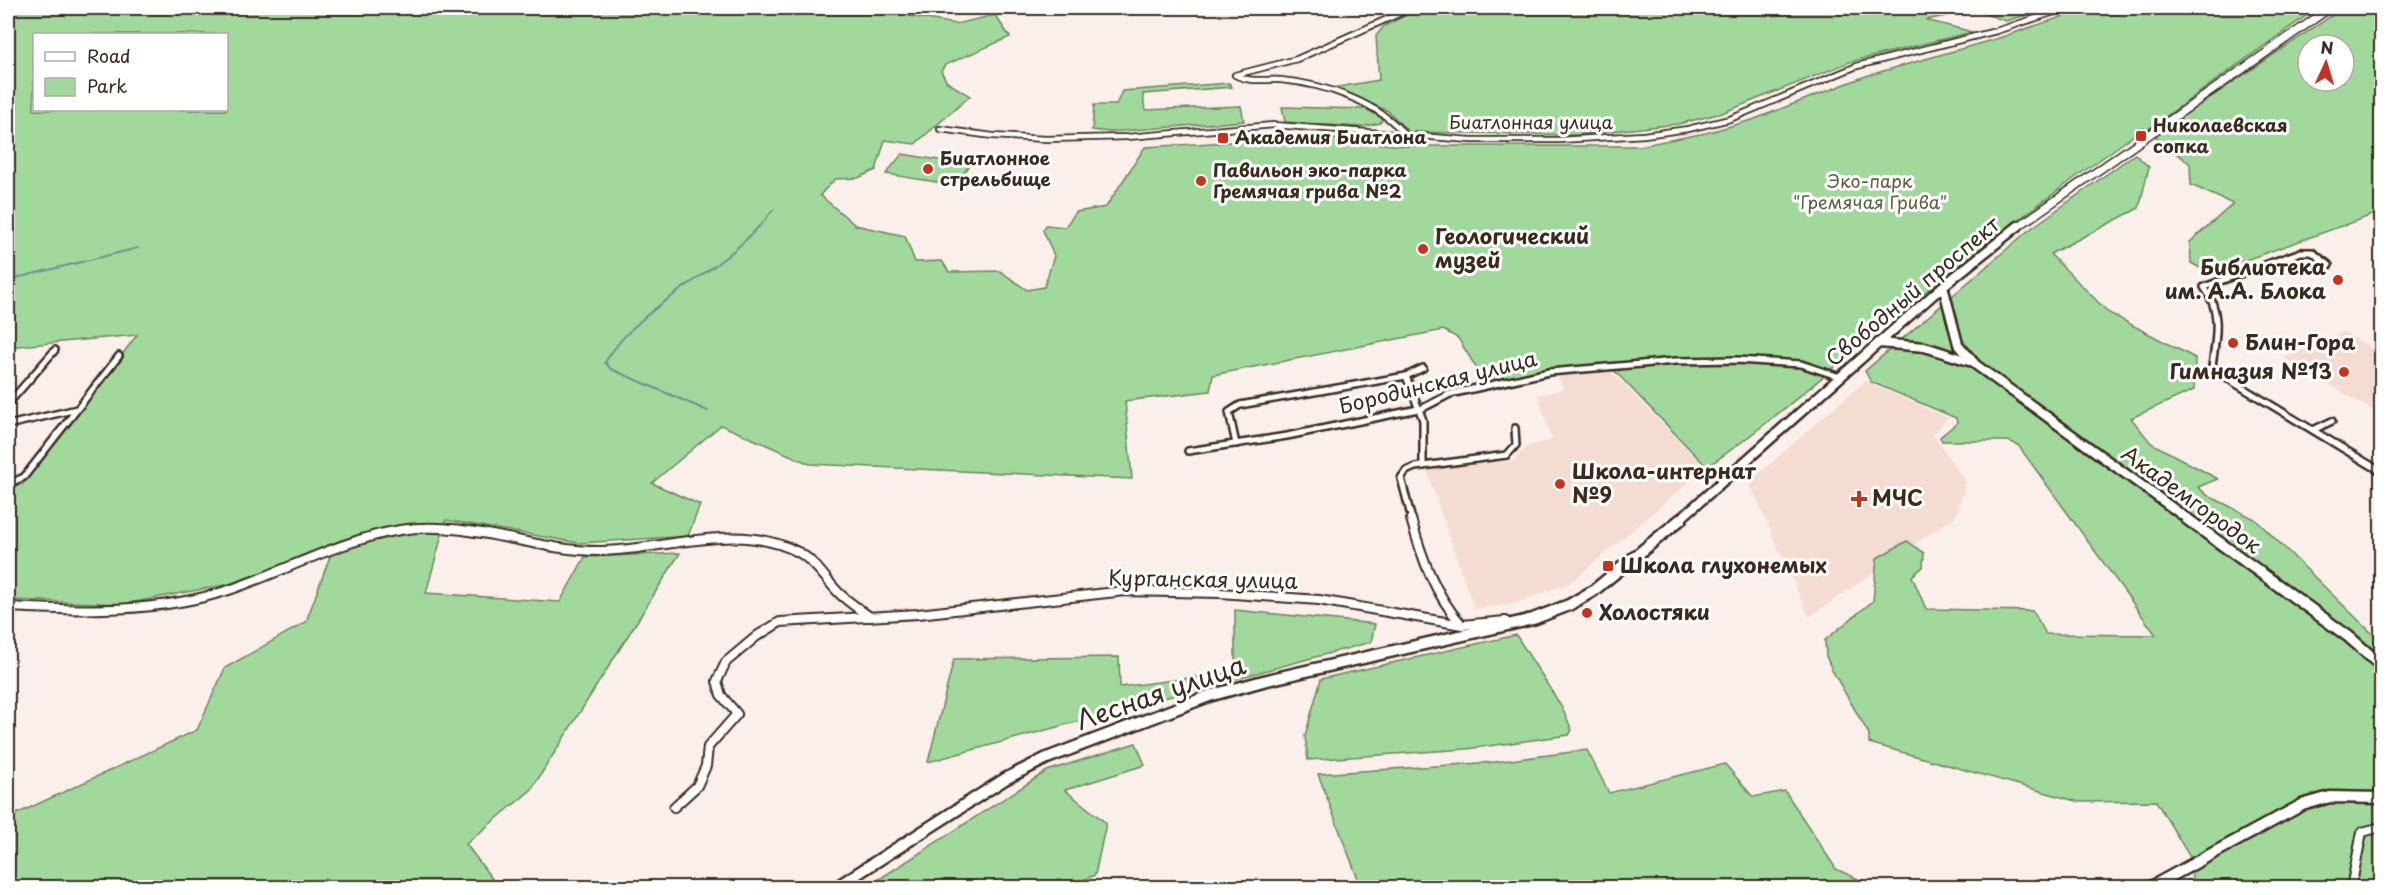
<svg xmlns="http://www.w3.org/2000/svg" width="2389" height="895" viewBox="0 0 2389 895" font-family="'Playpen Sans',sans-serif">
<rect width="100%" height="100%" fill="#faefeb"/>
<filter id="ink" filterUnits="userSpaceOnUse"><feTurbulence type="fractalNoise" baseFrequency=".0167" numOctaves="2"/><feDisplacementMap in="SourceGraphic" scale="12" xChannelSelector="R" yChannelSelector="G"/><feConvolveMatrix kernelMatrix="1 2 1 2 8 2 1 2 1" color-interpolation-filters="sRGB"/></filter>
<g filter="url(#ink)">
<g fill="#f4dcd3">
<polygon points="2344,332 2381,353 2381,415 2284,358"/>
<polygon points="1608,368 1706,468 1570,583 1513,604 1474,609 1426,469 1514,461 1528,446 1552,440 1538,395 1564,389 1556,373"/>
<polygon points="1865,381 1948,418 1933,435 1966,482 1956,516 1809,617 1749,482"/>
</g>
<g fill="#a1d99d" stroke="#6e825e" stroke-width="1.5" fill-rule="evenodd">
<path d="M8 8H903L909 16 956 24 995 15 1010 37 945 65 941 71 947 82 970 96 915 144 885 140 876 170 858 178 835 179 820 195 855 225 905 236 915 262 942 261 949 272 1000 271 1027 290 1044 287 1054 256 1043 230 1046 225 1065 227 1076 212 1106 207 1145 147 1312 137 1405 146H1639L1706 133 1752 120 1866 76 1999 38 2088 8H2317L2147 130 2144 128C2066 183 1985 244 1909 305 1842 359 1778 418 1707 467L1608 364 1541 370 1485 382 1458 338 1443 330 1213 375 1210 391 1125 401 1132 479 810 464 721 425 652 483 700 505 688 536 579 543 446 520 426 593 560 602 585 557 680 553 531 790 466 844 498 887H8V828L16 814 197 730 225 668 306 622 333 548 229 584 124 604 8 600V487L23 484 137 335 8 347ZM34 34H226V110H34Z"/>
<polygon points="1444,8 1683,8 1695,10 1687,8 1962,8 1970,11 1926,20 1972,32 1850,62 1722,113 1678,124 1576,135 1409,132 1388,111 1332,88 1379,80 1376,36 1384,26 1417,10 1443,14"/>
<polygon points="1967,8 2051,8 2006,21"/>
<path d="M2343 8H2381V212L2209 273 2191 263 2190 242 2233 204 2191 185 2190 164C2179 152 2164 150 2155 135ZM2308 45H2344V81H2308Z"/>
<polygon points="1229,83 1232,87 1143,94 1145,110 1241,106 1244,121 1110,132 1092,130 1094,105 1116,105 1122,91"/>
<polygon points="1282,107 1366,109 1383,119 1380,123 1361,127 1285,122"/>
<polygon points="902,154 970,165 955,185 886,174"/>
<polygon points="2135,154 2149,167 2139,208 2050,254 2109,313 2195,358 2194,390 2131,418 2151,443 2218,479 2198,487 2207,495 2255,519 2381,642 2381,887 2173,887 2192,879 2190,857 2156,801 2079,802 1869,743 1869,734 1833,672 1826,656 1825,640 1873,601 1877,558 1907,541 1924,553 1923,567 1912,576 1926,609 2033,611 2046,634 2156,635 2018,445 2008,441 1942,441 1940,437 1957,423 1956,418 1871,382 1865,371 2029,230"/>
<polygon points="1235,610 1375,624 1371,642 928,762 954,659 1119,657 1120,687 1235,672"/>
<polygon points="1516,635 1560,704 1572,730 1569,735 1466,749 1308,760 1305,736 1321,679"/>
<polygon points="1136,743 1145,765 1065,790 1106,823 1095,875 1067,887 867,887 1047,771"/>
<polygon points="1587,750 1609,793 1725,764 1753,797 1785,791 1836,869 1875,887 1361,887 1318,774 1495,762"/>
</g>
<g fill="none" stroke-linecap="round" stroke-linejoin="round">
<polyline stroke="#6a9396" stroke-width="1.5" points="758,228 774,209"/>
<g stroke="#6a9396" stroke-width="2">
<polyline points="8,280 138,248"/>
<path d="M708 411 611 369 605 362C642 302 714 278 759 226"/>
</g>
<defs>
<g id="street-far2">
<polyline points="940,129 993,136 1046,139 1127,137 1274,125 1471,140 1559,140 1644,135 1688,129 1730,119 1857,66 1996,31 2067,8"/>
<path d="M1406 136C1379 102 1324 84 1281 80 1265 79 1250 83 1235 75L1297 59 1412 8"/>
</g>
<g id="street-far1">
<path d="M2329 265 2312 252H2301L2204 287C2222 311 2216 338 2212 366L2233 382 2382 472"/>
<polyline points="1406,376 1423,420 1423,466"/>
<polyline points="8,404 55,350"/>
<polyline points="8,425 77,409"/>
<polyline points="2313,430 2332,421"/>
<polyline points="1236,444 1229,412 1240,405 1406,376 1423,368"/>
<polyline points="1188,451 1287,436 1423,408 1450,394 1549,372 1676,361 1737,360 1801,364 1840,377"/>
<polyline points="8,484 24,477 119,356"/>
<polyline points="1412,520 1401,478 1406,471 1415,467 1507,455 1516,445 1515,428"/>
</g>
<g id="street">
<path d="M1411 519C1422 558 1434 593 1461 624"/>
<path d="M8 607C82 611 158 613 229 590 286 571 340 540 400 530 470 519 534 552 602 551 666 550 739 520 800 553 817 563 827 582 841 595 850 603 860 610 870 617"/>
<polyline points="674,807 697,786 706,766 708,747 737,714 721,695 717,681 726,662 757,636 780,622 918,614 1125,591 1220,593 1319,600 1462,625 1505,621"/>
<polyline points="2356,888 2352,883 2362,832 2382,827"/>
</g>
<polyline id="secondary-far2" points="2016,228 2330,8"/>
<g id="secondary-far1">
<polyline points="1943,286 1958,344 1976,365 2189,520"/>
<polyline points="1879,343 1925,347 1969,361"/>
<polyline points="1679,520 1943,286 2018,226"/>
</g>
<g id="secondary">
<polyline points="2187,519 2349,637 2382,666"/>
<polyline points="835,888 1005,779 1047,758 1209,696 1263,681 1533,619 1569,605 1593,591 1681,519"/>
<polyline points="2149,888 2302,805 2330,797 2382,798"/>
</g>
</defs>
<use href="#street-far2" stroke="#3b2a1e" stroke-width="8"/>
<use href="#street-far1" stroke="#3b2a1e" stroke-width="10"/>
<use href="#street" stroke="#3b2a1e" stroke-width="12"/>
<use href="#secondary-far2" stroke="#3b2a1e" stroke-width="10"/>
<use href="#secondary-far1" stroke="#3b2a1e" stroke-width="13"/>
<use href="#secondary" stroke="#3b2a1e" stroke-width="15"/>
<use href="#street-far2" stroke="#fff" stroke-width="4.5"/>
<use href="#street-far1" stroke="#fff" stroke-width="5"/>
<use href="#street" stroke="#fff" stroke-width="8"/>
<use href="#secondary-far2" stroke="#fff" stroke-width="7"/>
<use href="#secondary-far1" stroke="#fff" stroke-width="8"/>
<use href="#secondary" stroke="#fff" stroke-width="10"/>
</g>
</g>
<g fill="#c8321e" stroke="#fff" stroke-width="2">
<rect x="2135" y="130" width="12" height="12" rx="3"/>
<rect x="1217" y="132" width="12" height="12" rx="3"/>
<circle cx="928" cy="169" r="6"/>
<circle cx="1201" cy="181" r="6"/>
<circle cx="1423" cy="249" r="6"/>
<circle cx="2338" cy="280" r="6"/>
<circle cx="2233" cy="343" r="6"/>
<circle cx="2344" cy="372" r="6"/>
<circle cx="1560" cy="484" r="6"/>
<path d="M1856 490h6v6h6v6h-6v6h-6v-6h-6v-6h6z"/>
<rect x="1602" y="560" width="12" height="12" rx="3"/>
<circle cx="1587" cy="613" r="6"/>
</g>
<g text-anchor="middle" stroke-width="6" stroke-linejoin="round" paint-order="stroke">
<g font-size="18" fill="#3b2a1e" stroke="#fff">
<text x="1531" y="129">Биатлонная улица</text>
</g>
<g font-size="18" font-weight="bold" fill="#3b2a1e" stroke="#fff" text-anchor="start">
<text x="2153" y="132">Николаевская<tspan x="2153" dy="21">сопка</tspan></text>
<text x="1235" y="144">Академия Биатлона</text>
<text x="940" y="165">Биатлонное<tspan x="940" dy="21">стрельбище</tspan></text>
<text x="1213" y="177">Павильон эко-парка<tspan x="1213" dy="21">Гремячая грива №2</tspan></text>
</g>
<g font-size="18" fill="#5a5f44" stroke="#fff">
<text x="1870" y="188">Эко-парк<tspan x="1870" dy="21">"Гремячая Грива"</tspan></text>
</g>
<g font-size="21" font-weight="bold" fill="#3b2a1e" stroke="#fff" text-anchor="start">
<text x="1435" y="244">Геологический<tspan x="1435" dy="24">музей</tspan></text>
<text x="2326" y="275" text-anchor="end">Библиотека<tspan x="2326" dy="24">им. А.А. Блока</tspan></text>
<text x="2245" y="350">Блин-Гора</text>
<text x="2332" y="379" text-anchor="end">Гимназия №13</text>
<text x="1572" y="479">Школа-интернат<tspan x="1572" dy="24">№9</tspan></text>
<text x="1872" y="506">МЧС</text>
<text x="1620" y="573">Школа глухонемых</text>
<text x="1599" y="620">Холостяки</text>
</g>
<g font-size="21" fill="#3b2a1e" stroke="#fff">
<text transform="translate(1913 292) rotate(-40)" y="7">Свободный проспект</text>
<text transform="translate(1438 383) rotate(-14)" y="7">Бородинская улица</text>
<text transform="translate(2191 500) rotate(36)" y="7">Академгородок</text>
<text transform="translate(1203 580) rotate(1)" y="7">Курганская улица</text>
</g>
<g font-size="26" fill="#3b2a1e" stroke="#fff">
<text transform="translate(1161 693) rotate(-19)" y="9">Лесная улица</text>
</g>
</g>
<rect width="2389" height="895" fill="none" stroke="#fff" stroke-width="30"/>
<rect x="15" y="15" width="2359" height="865" fill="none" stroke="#3b2a1e" stroke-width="2" filter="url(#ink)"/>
<rect x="33" y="33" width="195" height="78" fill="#ffffff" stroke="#b1aaa5" stroke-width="1.5"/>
<rect x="45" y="52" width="30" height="9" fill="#ffffff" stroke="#b1aaa5" stroke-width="1.5"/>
<text x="87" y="63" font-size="18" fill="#3b2a1e">Road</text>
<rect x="45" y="78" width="30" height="18" fill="#a1d99d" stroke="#b1aaa5" stroke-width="1.5"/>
<text x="87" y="93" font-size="18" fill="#3b2a1e">Park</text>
<g transform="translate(2326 63) rotate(4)"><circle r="28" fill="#ffffff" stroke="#b1aaa5" stroke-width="1.5"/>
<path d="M0-4.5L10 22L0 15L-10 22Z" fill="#c8321e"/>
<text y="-9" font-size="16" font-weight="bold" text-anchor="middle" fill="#3b2a1e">N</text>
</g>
</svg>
